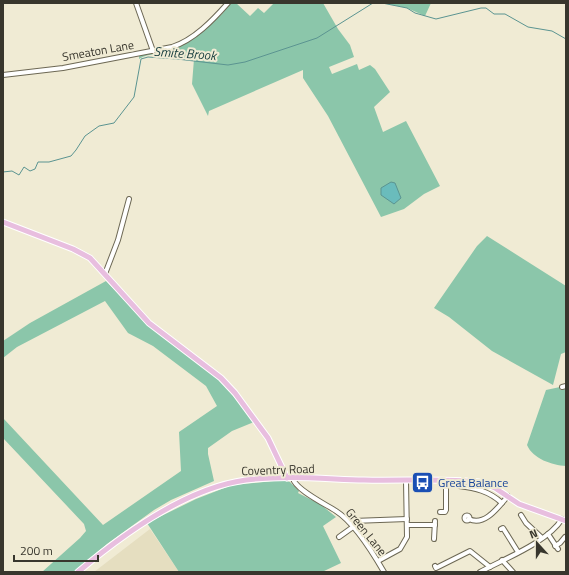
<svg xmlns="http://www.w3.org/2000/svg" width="569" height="575" viewBox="0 0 569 575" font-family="'Titillium Web',sans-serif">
<rect width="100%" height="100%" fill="#f0ebd4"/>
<polygon fill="#e5dec0" points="150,529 179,572 94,572"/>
<g fill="#8bc6aa">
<path d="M231 3H236L250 16 258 8 264 13 274 3H323L338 29 350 45 354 57 329 67 332 74 357 64 359 70 370 65 375 69 390 92 374 107 383 132 406 121 440 186 424 194 404 209 381 217 328 116 303 78V70L209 111 208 116 192 84 194 59C178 58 154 49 139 59V56L182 45 221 15Z"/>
<polygon points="382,3 431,3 425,16 407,8"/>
<polygon points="487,236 566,286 566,352 561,354 553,385 492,351 449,317 434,308 477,246"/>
<polygon points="106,281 149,326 222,382 254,422 232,431 208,448 208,454 214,481 171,500 154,510 107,544 74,572 42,572 80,538 86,531 84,524 3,438 3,418 103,525 181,471 179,432 217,406 206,386 153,346 128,333 105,301 17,347 3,358 3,341 30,323"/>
<path d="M560 387V390L566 389V466C552 465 533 459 527 445L546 390Z"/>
<polygon points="284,480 290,482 299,491 298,493 320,504 336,517 323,526 341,563 322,572 179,572 147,523 196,499 232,485"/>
</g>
<polygon fill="#6abcbc" stroke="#5b9491" points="391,182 395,183 401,198 394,204 381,195 381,188"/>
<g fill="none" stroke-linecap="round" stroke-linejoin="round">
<g stroke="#5b9491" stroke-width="1">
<polyline points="382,3 407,8 415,13 436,19 481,8 486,8 494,14 505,14 528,27 552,31 566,39"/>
<polyline points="3,172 12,171 19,175 24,167 30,171 35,169 38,162 49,162 71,156 76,150 85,136 99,126 114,123 134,97 141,59 148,57 177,59 228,65 245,62 317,38 373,3"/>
</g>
<defs>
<g id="minor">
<polyline points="136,3 153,51"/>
<path d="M3 75 63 68 172 47C194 40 213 20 228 3"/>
<polyline points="105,274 118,240 129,199"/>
<polyline points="562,387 566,386"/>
<path d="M293 478C294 489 327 505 336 511 355 523 373 553 384 572"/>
<path d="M456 481 459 486C475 488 489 491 502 503"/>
<polyline points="440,512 445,512 446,510 446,481"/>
<polyline points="521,515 526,523 542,538"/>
<circle cx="467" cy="518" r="2.5"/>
<path d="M469 519C485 527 499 506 508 496"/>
<polyline points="353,521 407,519"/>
<polyline points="407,525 435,525"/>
<polyline points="501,529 503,528 518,552"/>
<polyline points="548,534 558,549"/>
<polyline points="339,537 353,527"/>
<polyline points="434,539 435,521"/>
<polyline points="555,546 560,543 565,537"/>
<polyline points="502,560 513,572"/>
<polyline points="378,561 400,549 407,537 406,481"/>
<polyline points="435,566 436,568 470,551 490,567"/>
<path d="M480 572C504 559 548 542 562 519"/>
</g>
<g id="major">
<polyline points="3,222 73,249 90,258 149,323 221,378 235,393 268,438 287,478"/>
<path d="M78 572C123 534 186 488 246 480 285 475 325 479 364 480 402 481 442 478 479 482L495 488 519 504 566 521"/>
</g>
</defs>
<use href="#minor" stroke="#6d6854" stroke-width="6"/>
<use href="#major" stroke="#fff" stroke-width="7"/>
<use href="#minor" stroke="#fff" stroke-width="4"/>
<use href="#major" stroke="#e8bedf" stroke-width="5"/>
</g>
<defs>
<symbol id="bus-square" viewBox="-11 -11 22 22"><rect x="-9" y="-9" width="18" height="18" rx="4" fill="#1a4fb4" stroke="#f0ebd4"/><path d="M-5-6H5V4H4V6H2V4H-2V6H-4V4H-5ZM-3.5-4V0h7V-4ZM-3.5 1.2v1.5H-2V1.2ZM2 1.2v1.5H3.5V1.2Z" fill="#fff"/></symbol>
</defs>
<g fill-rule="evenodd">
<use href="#bus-square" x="410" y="470" width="25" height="25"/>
</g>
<g text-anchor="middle" stroke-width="4" stroke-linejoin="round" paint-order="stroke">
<g font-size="12" fill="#38362d" stroke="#f0ebd4">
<text transform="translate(98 51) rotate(-10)" y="4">Smeaton Lane</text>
<text transform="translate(278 470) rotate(-2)" y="4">Coventry Road</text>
<text transform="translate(366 532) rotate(51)" y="4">Green Lane</text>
</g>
<g font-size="12" fill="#164399" stroke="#f0ebd4" text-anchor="start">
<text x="438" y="487">Great Balance</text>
</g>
<g font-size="13" font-style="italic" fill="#163d3e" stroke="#f0ebd4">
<text transform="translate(185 53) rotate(4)" y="5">Smite Brook</text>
</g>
</g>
<rect width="569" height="575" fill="none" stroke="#38362d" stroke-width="8"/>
<g transform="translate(537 543) rotate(339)" stroke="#f0ebd4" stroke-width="3" paint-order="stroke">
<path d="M0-3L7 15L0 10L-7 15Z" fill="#38362d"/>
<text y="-6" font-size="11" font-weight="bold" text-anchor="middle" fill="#38362d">N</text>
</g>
<path d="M14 555v6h84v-6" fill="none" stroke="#38362d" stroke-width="2"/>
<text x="20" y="555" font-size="12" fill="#38362d" stroke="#f0ebd4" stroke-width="3" paint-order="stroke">200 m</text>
</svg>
